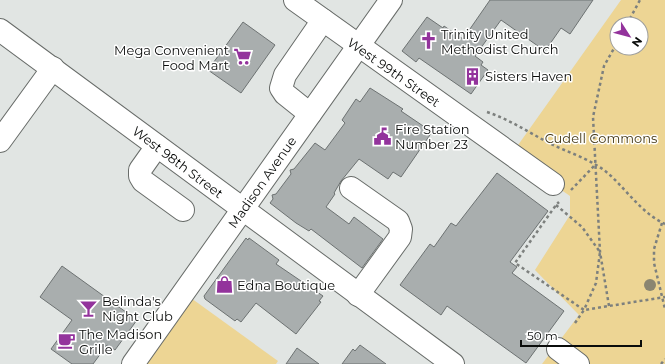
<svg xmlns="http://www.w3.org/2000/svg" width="665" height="364" viewBox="0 0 665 364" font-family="Montserrat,sans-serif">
<rect width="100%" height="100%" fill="#e1e5e3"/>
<g fill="#edd594" fill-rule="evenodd">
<path d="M621 0H665V364H542L579 315 535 270 570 215V196L511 155ZM617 24H641V48H617Z"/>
<polygon points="184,293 278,361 276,364 133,364"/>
</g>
<g fill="#a9aeae" stroke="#6d7272">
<polygon points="490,0 593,0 570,34 561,28 545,51 501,20 475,56 483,62 481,65 488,70 471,94 419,58 416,62 402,51 427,17 443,28 444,26 463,39"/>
<polygon points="243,22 275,45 241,93 208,70"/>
<polygon points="370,88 403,109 401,111 432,132 401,177 393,172 388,179 359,159 341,181 334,193 335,194 326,207 349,224 354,217 383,239 362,268 311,229 309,231 296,223 270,203 273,199 272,195 276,194 291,174 290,170 294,169 315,143 325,150 345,123 342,120 356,99 360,102"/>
<polygon points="497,173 548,211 510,262 517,267 512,273 564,311 526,363 447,306 441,315 400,285 430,244 434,247 451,223 456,226"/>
<polygon points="246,238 248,240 249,238 279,260 276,264 323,296 319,301 321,302 296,334 256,303 241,322 237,319 235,321 205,299 204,296"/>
<polygon points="62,266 137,320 115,350 107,345 93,364 72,364 51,349 72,320 40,297"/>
<polygon points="360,345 386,364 342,364 353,349 355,351"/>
<polygon points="297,348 319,364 286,364"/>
</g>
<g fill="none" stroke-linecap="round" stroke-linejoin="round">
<defs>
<g id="minor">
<polyline points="295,0 553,184"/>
<polyline points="0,30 453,364"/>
<polyline points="310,114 285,94 281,88 285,75 323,20"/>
<polyline points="0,141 53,68"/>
<polyline points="157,146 140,170 140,176 143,181 183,210"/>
<polyline points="351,188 398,221 401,229 400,237 358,295"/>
<polyline points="558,349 578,364"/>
<polyline points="133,364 391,0"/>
</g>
</defs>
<use href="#minor" stroke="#686c69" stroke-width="24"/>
<g stroke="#7d807e" stroke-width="2.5" stroke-dasharray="3 3" stroke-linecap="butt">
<polyline points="627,24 640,0"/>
<path d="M487 112C508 119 527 131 547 142 568 153 593 159 611 176 629 193 642 213 665 224"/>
<polyline points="571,190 596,164"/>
<polyline points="556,205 582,227 600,252 596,283 584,310 515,263 556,205 559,202"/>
<polyline points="662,223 654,249 654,263 665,309"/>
<polyline points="609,306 600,252 593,117 604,66 617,43"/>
<polyline points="575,323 584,310 665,297"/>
<polyline points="661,364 665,359"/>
</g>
<use href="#minor" stroke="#fff" stroke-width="22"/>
</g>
<circle fill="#8a8571" cx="650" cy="285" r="6"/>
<defs>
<symbol id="church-bare" viewBox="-9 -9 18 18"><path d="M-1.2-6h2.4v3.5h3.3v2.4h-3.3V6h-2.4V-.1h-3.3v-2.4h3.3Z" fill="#93339c" stroke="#fff" stroke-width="2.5" paint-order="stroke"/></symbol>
<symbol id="supermarket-bare" viewBox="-9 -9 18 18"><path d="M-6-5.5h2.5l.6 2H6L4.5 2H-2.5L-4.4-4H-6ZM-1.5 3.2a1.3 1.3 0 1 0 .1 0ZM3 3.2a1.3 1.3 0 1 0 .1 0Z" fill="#93339c" stroke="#fff" stroke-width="2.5" paint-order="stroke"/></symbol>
<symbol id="building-bare" viewBox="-9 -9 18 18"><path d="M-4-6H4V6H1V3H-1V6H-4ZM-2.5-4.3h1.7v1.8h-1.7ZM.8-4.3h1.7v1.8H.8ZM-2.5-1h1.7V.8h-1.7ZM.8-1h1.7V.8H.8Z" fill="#93339c" stroke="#fff" stroke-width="2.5" paint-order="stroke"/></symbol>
<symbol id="civic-bare" viewBox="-9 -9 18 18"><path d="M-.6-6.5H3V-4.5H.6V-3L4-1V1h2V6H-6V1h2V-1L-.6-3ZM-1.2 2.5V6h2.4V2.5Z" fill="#93339c" stroke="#fff" stroke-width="2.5" paint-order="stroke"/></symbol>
<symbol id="shop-bare" viewBox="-9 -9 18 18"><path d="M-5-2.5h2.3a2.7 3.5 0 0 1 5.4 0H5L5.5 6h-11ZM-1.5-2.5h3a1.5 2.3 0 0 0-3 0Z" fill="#93339c" stroke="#fff" stroke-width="2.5" paint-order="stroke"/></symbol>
<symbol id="bar-bare" viewBox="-9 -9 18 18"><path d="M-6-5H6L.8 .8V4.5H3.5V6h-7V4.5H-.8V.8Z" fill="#93339c" stroke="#fff" stroke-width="2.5" paint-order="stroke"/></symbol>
<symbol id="cafe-bare" viewBox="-9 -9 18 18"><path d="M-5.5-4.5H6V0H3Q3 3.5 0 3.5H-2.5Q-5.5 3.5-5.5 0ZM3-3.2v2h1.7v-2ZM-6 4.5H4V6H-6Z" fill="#93339c" stroke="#fff" stroke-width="2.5" paint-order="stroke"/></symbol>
</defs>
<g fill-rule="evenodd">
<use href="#church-bare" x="416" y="28" width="25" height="25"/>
<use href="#supermarket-bare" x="230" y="44" width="25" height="25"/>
<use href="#building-bare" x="460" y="64" width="25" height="25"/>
<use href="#civic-bare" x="370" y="124" width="25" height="25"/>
<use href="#shop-bare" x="212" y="272" width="25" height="25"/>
<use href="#bar-bare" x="76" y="296" width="25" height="25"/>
<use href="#cafe-bare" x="54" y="328" width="25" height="25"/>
</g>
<g text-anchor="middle" stroke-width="3" stroke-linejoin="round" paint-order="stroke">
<g font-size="13" fill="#0a0c0b" stroke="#fff" text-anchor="start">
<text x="441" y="39">Trinity United<tspan x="441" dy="15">Methodist Church</tspan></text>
<text x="229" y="55" text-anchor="end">Mega Convenient<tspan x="229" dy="15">Food Mart</tspan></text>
<text x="485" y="81">Sisters Haven</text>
<text x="395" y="134">Fire Station<tspan x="395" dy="15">Number 23</tspan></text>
<text x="237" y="290">Edna Boutique</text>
<text x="102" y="306">Belinda's<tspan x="102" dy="15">Night Club</tspan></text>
<text x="79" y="339">The Madison<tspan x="79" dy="15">Grille</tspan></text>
</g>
<g font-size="13" fill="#0a0c0b" stroke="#fff">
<text transform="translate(394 72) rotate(35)" y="5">West 99th Street</text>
<text transform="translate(178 162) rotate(37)" y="5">West 98th Street</text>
<text transform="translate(262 182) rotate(-55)" y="5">Madison Avenue</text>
</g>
<g font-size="13" fill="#433714" stroke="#fff">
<text x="601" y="143">Cudell Commons</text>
</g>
</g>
<g transform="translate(629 36) rotate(126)"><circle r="19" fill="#ffffff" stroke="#9d9e9d"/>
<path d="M0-3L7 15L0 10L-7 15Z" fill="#93339c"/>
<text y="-6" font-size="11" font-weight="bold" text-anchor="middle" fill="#0a0c0b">N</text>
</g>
<path d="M521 340v6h120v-6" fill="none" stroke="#0a0c0b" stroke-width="2"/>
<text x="527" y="340" font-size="12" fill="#0a0c0b" stroke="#ffffff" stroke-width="3" paint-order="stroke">50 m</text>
</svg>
